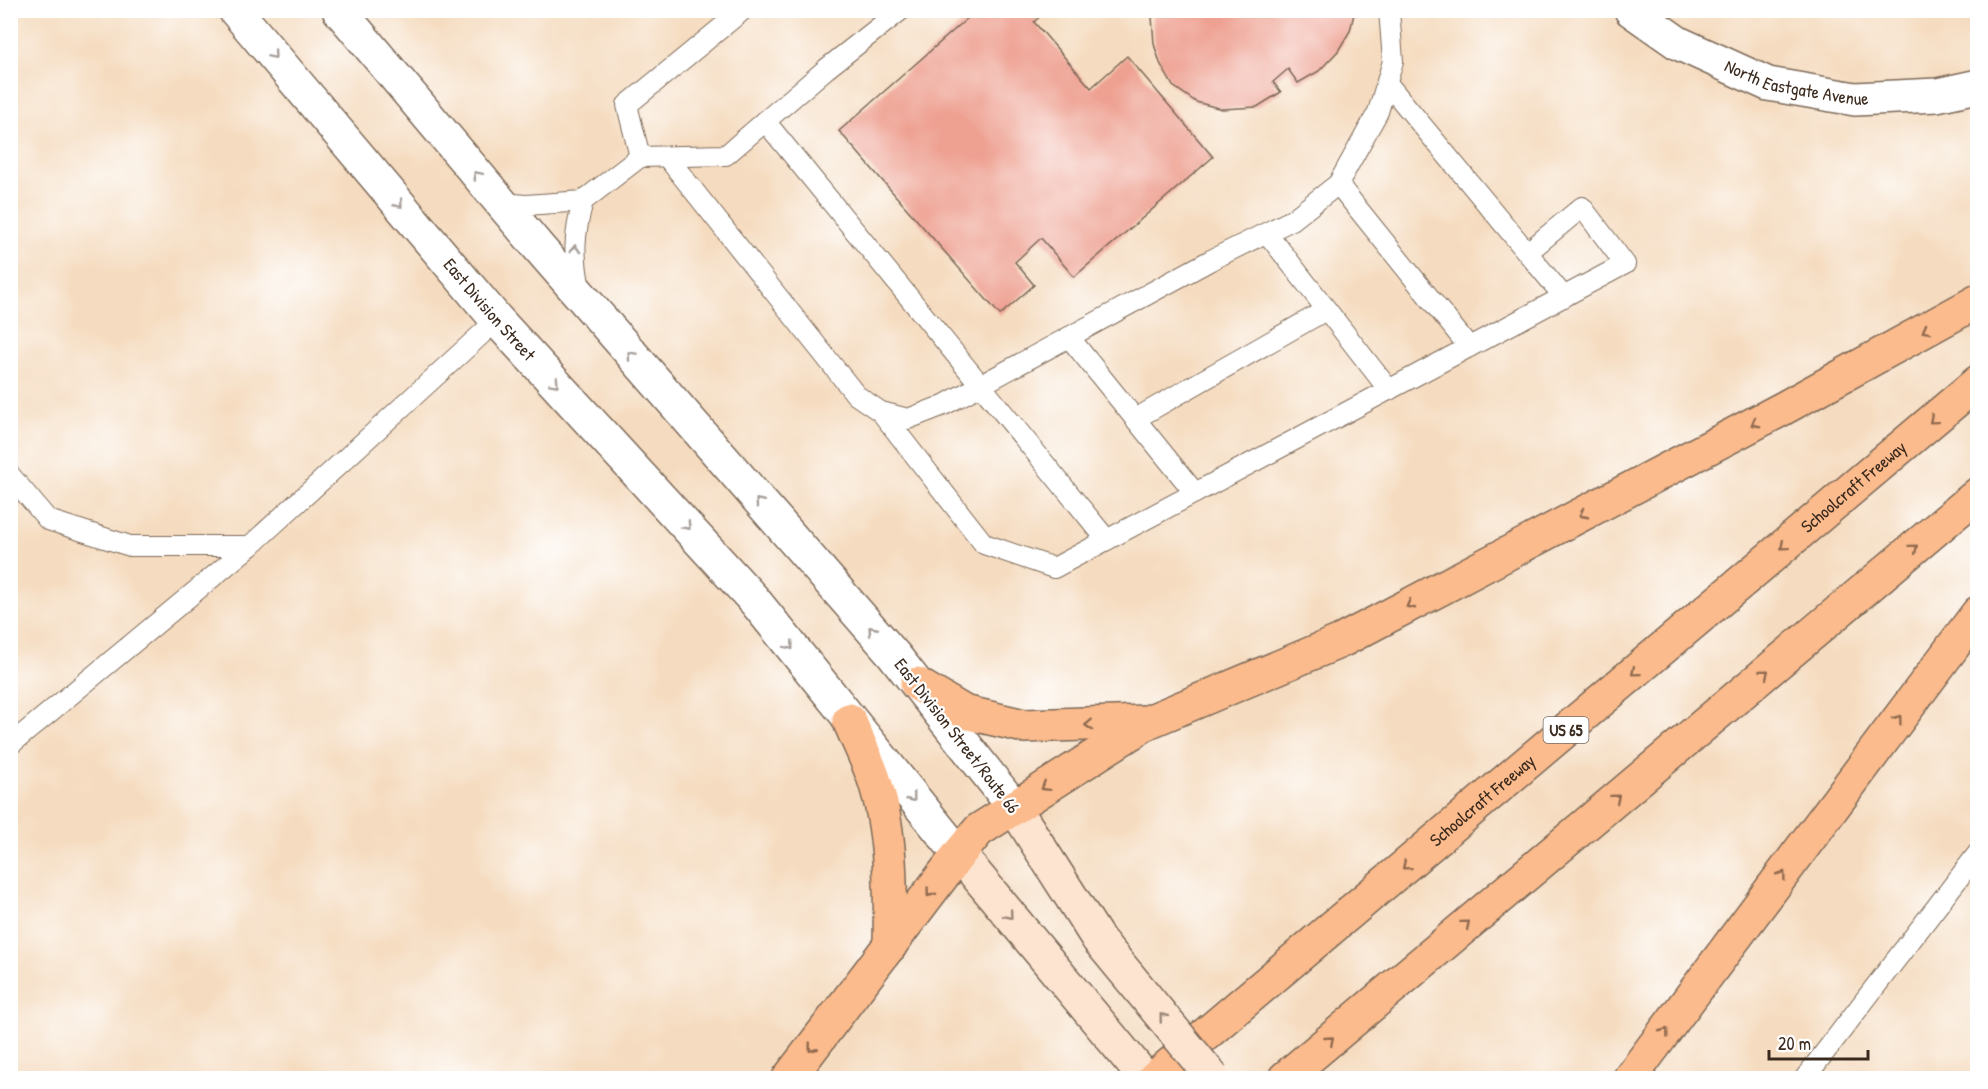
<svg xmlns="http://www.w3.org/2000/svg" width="1988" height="1089" viewBox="0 0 1988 1089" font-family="'Patrick Hand',sans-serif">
<rect width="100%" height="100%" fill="#fff"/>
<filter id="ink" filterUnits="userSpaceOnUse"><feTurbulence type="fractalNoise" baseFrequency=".0167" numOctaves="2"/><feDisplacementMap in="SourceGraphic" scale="12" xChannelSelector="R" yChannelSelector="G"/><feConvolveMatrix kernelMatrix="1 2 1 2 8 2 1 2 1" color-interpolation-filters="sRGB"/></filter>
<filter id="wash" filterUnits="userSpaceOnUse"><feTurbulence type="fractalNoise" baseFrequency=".008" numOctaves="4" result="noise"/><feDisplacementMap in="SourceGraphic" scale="24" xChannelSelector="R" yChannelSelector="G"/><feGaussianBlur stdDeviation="1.35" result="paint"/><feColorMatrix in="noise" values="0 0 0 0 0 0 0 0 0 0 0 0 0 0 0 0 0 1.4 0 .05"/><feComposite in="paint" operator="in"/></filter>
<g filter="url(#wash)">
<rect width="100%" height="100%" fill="#f5dcc0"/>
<g id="blocks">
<g fill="#eea091">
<polygon points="977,10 1047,10 1034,22 1091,88 1127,56 1213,157 1074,277 1041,238 1015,262 1034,285 1000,315 839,131"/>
<polygon points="1160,10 1351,10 1354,14 1350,31 1338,51 1319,71 1298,83 1288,69 1273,82 1281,92 1257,107 1222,109 1196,102 1173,86 1160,63 1154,44 1152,17"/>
</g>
</g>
</g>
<g filter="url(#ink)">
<use href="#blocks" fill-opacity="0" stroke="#7c6857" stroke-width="1.5"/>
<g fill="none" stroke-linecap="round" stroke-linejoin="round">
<defs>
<g id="service">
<polyline points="1387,83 1564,297"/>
<polyline points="765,121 1107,540"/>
<polyline points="640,157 627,105 743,10"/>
<polyline points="667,157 856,395 881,412 908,419 944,405 1211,260 1292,220 1338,184 1378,112 1393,61 1389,10"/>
<polyline points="1338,184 1469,347"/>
<polyline points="501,203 526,205 583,201 640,157 726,155 826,69 901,10"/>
<polyline points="1267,233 1389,390"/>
<path d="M580 289C573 254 574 235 583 201"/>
<polyline points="1069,337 1195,493"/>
<polyline points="881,412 984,544 1054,568 1625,264 1582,207 1528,252"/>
<polyline points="1135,419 1326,310"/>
<polyline points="10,475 48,520 130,546 250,546"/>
<polyline points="10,745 250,546 497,320"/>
<polyline points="1805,1078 1978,853"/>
</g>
<g id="tertiary">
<path id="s1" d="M235 10 497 320 754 600 959 854"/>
<polyline points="339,10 540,249 894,655 1014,807"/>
<path id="s2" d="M1631 10 1678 43 1768 84 1855 99 1937 95 1978 86"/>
</g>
<g id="secondary">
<polyline points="1014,807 1098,939"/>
<polyline points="959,854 1145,1078"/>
</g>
<g id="motorway">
<polyline points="917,684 964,712 1024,726 1146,722"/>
<path d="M849 720C857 739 866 757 873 776 892 830 891 889 890 946"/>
<polyline points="789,1078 959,854 979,830 1148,722 1341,641 1782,409 1978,301"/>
<path id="s3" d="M1154 1078 1978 382"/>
<polyline points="1285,1078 1978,494"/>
<polyline points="1630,1078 1978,613"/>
</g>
</defs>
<use href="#service" stroke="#7c6857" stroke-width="22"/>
<use href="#tertiary" stroke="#7c6857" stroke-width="36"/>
<use href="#secondary" stroke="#7c6857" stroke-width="36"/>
<use href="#motorway" stroke="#7c6857" stroke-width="36"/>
<use href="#service" stroke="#fff" stroke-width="20"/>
<use href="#tertiary" stroke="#fff" stroke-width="33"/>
<use href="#secondary" stroke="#fde4d1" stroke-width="33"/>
<use href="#motorway" stroke="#fbbb8c" stroke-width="33"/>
<defs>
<polyline id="secondary-bridge" points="1098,939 1213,1078"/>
</defs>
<use href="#secondary-bridge" stroke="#7c6857" stroke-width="36" stroke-linecap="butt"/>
<use href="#secondary-bridge" stroke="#fde4d1" stroke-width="33"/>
</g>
<defs><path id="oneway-chevron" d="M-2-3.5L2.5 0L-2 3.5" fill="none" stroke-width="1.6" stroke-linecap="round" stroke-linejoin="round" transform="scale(1.5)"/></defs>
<g stroke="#a79f9a">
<use href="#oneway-chevron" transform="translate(273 55) rotate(50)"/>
<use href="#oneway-chevron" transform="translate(477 175) rotate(-130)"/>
<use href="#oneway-chevron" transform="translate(399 204) rotate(50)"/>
<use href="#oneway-chevron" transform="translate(575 249) rotate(-88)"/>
<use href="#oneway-chevron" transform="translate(631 355) rotate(-131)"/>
<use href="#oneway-chevron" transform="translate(555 383) rotate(47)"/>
<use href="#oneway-chevron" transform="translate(759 502) rotate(-131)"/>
<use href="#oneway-chevron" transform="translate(687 526) rotate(47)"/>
<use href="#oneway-chevron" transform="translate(872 630) rotate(-132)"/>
<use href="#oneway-chevron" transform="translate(790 646) rotate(52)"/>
<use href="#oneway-chevron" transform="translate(912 798) rotate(51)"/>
</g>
<g stroke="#916b50">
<use href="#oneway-chevron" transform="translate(1926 330) rotate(151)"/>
<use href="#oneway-chevron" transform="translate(1933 420) rotate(140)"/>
<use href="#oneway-chevron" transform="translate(1755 423) rotate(152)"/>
<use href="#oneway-chevron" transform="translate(1583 514) rotate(152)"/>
<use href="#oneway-chevron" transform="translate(1784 546) rotate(140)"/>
<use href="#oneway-chevron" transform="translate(1914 548) rotate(-40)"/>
<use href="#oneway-chevron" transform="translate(1410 605) rotate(152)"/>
<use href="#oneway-chevron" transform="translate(1635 672) rotate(140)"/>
<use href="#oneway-chevron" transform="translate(1765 673) rotate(-40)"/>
<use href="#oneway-chevron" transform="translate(1898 719) rotate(-53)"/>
<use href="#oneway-chevron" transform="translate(1089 725) rotate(177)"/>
<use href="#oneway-chevron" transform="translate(1045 787) rotate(148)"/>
<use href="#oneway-chevron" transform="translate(1616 798) rotate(-40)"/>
<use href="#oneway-chevron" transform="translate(1406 866) rotate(140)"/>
<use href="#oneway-chevron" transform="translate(1782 875) rotate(-53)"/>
<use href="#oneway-chevron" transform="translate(930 893) rotate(127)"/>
<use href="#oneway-chevron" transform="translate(1466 924) rotate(-40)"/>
<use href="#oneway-chevron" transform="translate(1665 1032) rotate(-53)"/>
<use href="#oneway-chevron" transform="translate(1330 1040) rotate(-41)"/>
<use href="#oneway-chevron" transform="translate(812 1048) rotate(128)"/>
</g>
<g stroke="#9c8778">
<use href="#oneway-chevron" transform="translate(1009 915) rotate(50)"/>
<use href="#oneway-chevron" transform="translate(1163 1017) rotate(-129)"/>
</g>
</g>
<g text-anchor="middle" stroke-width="4.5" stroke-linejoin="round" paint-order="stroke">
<rect fill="#fff" stroke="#766a62" stroke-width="1.5" x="1543.5" y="717" width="45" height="26" rx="4.5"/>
<g font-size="16" font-weight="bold" fill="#3b2a1e">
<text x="1566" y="736">US 65</text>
</g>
<g font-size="18" fill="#3b2a1e" stroke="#fff">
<text dy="6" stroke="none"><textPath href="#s2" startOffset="184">North Eastgate Avenue</textPath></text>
<text dy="6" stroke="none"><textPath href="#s1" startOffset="393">East Division Street</textPath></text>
<text dy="6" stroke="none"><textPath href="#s3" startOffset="916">Schoolcraft Freeway</textPath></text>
<text transform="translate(957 736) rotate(52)" y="6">East Division Street/Route 66</text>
<text dy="6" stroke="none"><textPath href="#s3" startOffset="430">Schoolcraft Freeway</textPath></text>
</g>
</g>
<rect width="1988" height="1089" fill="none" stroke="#fff" stroke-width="36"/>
<path d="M1769 1050v9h99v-9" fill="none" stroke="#3b2a1e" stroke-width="3"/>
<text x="1778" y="1050" font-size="18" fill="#3b2a1e" stroke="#ffffff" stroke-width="4.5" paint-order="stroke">20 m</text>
</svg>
